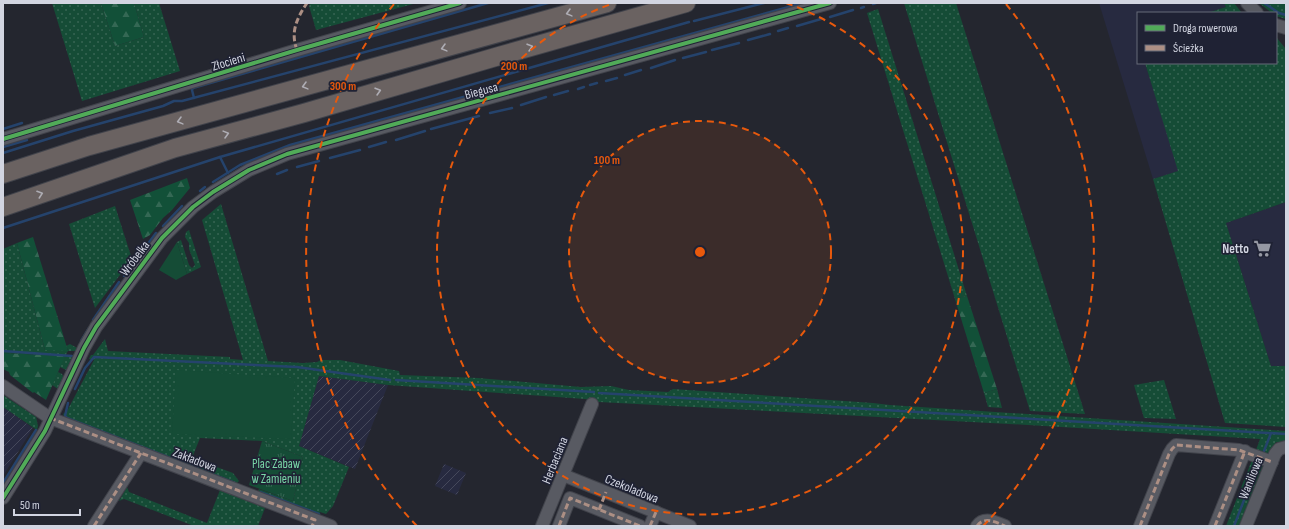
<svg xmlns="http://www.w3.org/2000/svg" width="1289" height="529" viewBox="0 0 1289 529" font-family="'Sofia Sans Condensed',sans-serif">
<defs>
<pattern id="industrial-furrows" width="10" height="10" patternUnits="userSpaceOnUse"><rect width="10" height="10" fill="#272a40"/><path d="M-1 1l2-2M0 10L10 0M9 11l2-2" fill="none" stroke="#45485b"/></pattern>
<pattern id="grass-dots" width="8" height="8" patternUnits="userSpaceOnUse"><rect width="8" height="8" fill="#154c36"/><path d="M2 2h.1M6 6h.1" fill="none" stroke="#366553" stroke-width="1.8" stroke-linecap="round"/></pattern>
<pattern id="forest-firs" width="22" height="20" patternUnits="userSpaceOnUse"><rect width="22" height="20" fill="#125038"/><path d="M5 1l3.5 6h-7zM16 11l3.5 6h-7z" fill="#346854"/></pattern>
<pattern id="park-tufts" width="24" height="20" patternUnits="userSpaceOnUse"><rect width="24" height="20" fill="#154c36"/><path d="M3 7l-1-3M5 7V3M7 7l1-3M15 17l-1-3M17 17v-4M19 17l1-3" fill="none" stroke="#366553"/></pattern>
</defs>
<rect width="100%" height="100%" fill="#24262f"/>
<g fill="#272a40">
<polygon points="1099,3 1224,3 1226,7 1207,13 1138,13 1138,63 1145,63 1179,171 1153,179"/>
<polygon points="1286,202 1286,366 1271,366 1226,223"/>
</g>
<g fill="url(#industrial-furrows)">
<polygon points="319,376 388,385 355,469 299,446"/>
<polygon points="3,407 33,428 3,476"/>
<polygon points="444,464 466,473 457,495 435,486"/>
</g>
<g fill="url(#grass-dots)">
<polygon points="52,3 101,3 115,46 144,37 134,3 159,3 180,71 82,101"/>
<polygon points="311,3 417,3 316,30 309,6"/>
<polygon points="904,3 956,3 1085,414 1030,411"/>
<polygon points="1224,3 1234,3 1242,13 1207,13 1226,7"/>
<polygon points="1259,3 1286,3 1286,19 1276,16 1276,13 1272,13"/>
<polygon points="878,9 967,296 955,299 867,13"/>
<polygon points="1276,37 1286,49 1286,202 1226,223 1271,366 1286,366 1286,427 1225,423 1153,179 1178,171 1145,63 1276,63"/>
<polygon points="221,204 268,361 303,363 317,362 321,360 340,360 399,371 400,375 478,378 581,387 611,386 629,390 668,392 673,389 873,403 890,405 1286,431 1286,442 1276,442 1271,453 1265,454 1256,450 1260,439 1028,425 599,402 585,399 388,385 319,376 299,446 349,467 333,506 326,514 320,512 318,516 258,493 259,489 293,501 303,457 262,441 200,438 192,458 233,473 239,481 236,484 66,420 63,414 67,411 94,360 89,359 91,355 93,355 105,339 108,351 230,357 230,359 243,360 202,220"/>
<polygon points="115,206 132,259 95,308 69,224"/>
<polygon points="189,230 201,267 187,274 177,242 181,240 189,265 192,268 195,265 189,249 189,243 185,237 186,232"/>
<polygon points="17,243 45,350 68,350 66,346 70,344 77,348 76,351 68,351 65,356 73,357 66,370 60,367 64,356 3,353 3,249"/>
<polygon points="58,372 62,374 64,378 58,389 52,385"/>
<polygon points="1164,380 1176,419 1144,418 1134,385"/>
<polygon points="997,389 1002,408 988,407 984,393"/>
<polygon points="3,395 36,417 38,426 37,430 3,407"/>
<polygon points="1252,460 1263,465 1239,526 1226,526"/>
<polygon points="127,487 129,492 207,523 220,490 265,508 258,526 194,526 124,499 119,501"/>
</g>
<g fill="url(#forest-firs)">
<polygon points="101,3 134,3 144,37 115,46"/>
<polygon points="187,178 190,188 172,210 163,218 150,235 143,239 130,200"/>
<polygon points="33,237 65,341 68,351 45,350 17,243"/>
<polygon points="967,296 997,389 984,393 955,299"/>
<polygon points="3,353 65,356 46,400 34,392 33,393 10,375 9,372 3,369"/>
</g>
<polygon fill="url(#park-tufts)" points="262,441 303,457 293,501 249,485"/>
<g fill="#154c36">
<polygon points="177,242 187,274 176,280 159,270"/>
<polygon points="176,370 295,378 291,439 172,434"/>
</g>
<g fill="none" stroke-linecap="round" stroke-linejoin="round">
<g stroke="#25436c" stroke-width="2.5">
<polyline points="1264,3 1279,13 1286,15"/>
<polyline points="873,4 876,3"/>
<polyline points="861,8 864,7"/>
<polyline points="830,17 853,10"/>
<polyline points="694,21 764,3"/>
<polyline points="797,26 821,19"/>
<polyline points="778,31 788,28"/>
<polyline points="748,40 770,34"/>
<polyline points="712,50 739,43"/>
<polyline points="683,58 706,52"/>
<polyline points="651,68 675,60"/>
<polyline points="625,75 641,70"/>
<polyline points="606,81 617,78"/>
<polyline points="590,85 597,83"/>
<polyline points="578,89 584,87"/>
<polyline points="554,95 568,91"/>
<polyline points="194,98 192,90 193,88 488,3"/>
<polyline points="521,105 546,97"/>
<polyline points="490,113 512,108"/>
<polyline points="3,129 22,123"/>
<polyline points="431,129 479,116"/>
<polyline points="396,140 425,131"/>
<polyline points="3,147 27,140"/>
<polyline points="369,147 386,142"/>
<polyline points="3,153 73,131 163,106 174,101 182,101 548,3"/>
<polyline points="220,157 689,22"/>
<polyline points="330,158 360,150"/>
<polyline points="297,167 319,161"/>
<polyline points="277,174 287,170"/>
<polyline points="213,182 240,165 290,145 803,3"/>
<polyline points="200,191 205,187"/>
<polyline points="163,226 182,206"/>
<polyline points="3,228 220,157 228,173"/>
<polyline points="141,253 156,233"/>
<polyline points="124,276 135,261"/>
<polyline points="93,320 119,282"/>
<polyline points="81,341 89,328"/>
<polyline points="3,351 72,356"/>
<polyline points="396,380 594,392"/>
<polyline points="75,389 85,368 94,357 297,367 390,380"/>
<polyline points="599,393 1286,434"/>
<polyline points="68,403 65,416 67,418 235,483"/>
<polyline points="1264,451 1271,433"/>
<polyline points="3,483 36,430"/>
<polyline points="260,492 319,514"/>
<polyline points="1234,526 1258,464"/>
</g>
<defs>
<g id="minor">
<polyline points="1247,3 1257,13"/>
<polyline points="1276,25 1286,28"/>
<polyline points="3,139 297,50 460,3"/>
<polyline points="3,386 50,418 331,526"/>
<polyline points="563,475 690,526"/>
<polyline points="3,498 45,431 84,348 96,327 162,238 193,207 213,192 249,170 287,154 830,3"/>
<polyline points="94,526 141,453"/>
<polyline points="542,526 592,404"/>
<polyline points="559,526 570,498 640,526"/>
<polyline points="650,526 656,512"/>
<path d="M977 526C984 516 996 522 1005 526"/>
<polyline points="1140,526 1169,454 1172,449 1176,445 1239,450 1272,462"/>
<polyline points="1215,526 1245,451"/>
<polyline points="1246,526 1275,454 1279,449 1286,447"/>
</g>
<g id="highway">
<polyline points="3,174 89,146 607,3"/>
<polyline points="3,207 175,148 304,113 499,56 686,3"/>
</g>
</defs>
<use href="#minor" stroke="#41434b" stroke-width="14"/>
<use href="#highway" stroke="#41434b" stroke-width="20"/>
<use href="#minor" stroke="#585a62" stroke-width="12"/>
<use href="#highway" stroke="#6a6261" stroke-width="18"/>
<g stroke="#ac8f84" stroke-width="3" stroke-dasharray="6 3" stroke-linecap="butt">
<path d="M297 50C290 32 297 18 307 3"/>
<polyline points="50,418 315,520 312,526"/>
<polyline points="599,510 606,492"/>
<polyline points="94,526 141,453"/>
<polyline points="559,526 570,498 640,526"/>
<polyline points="650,526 656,512"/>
<path d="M977 526C984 516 996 522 1005 526"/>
<polyline points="1140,526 1169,454 1172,449 1176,445 1239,450 1272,462"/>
<polyline points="1215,526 1245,451"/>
</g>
<defs>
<g id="cycleway">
<polyline points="3,139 297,50 460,3"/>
<polyline points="3,498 45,431 84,348 96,327 162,238 193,207 213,192 249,170 287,154 830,3"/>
</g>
</defs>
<use href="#cycleway" stroke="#1f2234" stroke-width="6"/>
<use href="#cycleway" stroke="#51ab58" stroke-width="4"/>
</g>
<defs><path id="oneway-chevron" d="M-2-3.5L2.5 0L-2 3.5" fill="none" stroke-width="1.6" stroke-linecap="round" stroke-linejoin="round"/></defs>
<g stroke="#aeadb4">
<use href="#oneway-chevron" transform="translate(569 13) rotate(165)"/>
<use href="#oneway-chevron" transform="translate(530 47) rotate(-16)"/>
<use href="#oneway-chevron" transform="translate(444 48) rotate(165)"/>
<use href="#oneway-chevron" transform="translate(305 86) rotate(165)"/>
<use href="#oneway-chevron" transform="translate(378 91) rotate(-16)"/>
<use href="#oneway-chevron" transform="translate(180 121) rotate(165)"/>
<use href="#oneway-chevron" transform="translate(226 134) rotate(-15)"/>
<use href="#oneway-chevron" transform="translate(40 194) rotate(-19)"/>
</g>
<circle cx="700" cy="252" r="131" fill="#e8590c" fill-opacity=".12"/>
<g fill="none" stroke="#e8590c" stroke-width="2" stroke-dasharray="7 5">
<circle cx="700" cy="252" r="131"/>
<path d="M786 3A263 263 0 1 1 614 3"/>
<path d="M417 526A394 394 0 0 1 394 4M1006 4A394 394 0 0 1 983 526"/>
</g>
<defs>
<symbol id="supermarket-bare" viewBox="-9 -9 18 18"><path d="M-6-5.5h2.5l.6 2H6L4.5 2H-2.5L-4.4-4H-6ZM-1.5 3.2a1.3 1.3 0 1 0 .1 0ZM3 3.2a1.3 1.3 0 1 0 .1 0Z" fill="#9598a3" stroke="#1f2234" stroke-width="2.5" paint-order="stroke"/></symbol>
</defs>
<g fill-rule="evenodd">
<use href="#supermarket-bare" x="1250" y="236" width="25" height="25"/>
</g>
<g text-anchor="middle" stroke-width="3.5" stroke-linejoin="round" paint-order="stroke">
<g font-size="13" fill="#d2d5e1" stroke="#1f2234">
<text transform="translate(228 61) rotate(-17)" y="5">Złocieni</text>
<text transform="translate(481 90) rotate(-15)" y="5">Biegusa</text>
<text transform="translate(134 258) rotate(-53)" y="5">Wróbelka</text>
<text transform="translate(195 459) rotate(21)" y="5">Zakładowa</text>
<text transform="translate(554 460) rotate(-68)" y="5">Herbaciana</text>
<text transform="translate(1250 478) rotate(-68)" y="5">Waniliowa</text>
<text transform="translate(632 488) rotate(22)" y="5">Czekoladowa</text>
</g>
<g font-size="13" font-weight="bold" fill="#d2d5e1" stroke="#1f2234" text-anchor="end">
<text x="1249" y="253">Netto</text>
</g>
<g font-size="13" fill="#79d8a8" stroke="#1f2234">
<text x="276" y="468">Plac Zabaw<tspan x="276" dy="15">w Zamieniu</tspan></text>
</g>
</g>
<circle cx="700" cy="252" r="6" fill="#e8590c" stroke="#1f2234" stroke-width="2"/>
<g font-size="12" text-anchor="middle" font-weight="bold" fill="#e8590c" stroke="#1f2234" stroke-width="3.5" stroke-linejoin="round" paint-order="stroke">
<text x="514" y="70">200 m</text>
<text x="343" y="90">300 m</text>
<text x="607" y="164">100 m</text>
</g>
<rect width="1289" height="529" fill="none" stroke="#d2d5e1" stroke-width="8"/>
<rect x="1137" y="12" width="140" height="52" fill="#1f2234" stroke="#676a79"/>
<rect x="1145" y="25" width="20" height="6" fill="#51ab58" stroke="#676a79"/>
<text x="1173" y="32" font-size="12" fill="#d2d5e1">Droga rowerowa</text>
<rect x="1145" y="45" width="20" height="6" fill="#ac8f84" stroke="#676a79"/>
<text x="1173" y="52" font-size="12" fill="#d2d5e1">Ścieżka</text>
<path d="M14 509v6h66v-6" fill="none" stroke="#d2d5e1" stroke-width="2"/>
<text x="20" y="509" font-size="12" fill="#d2d5e1" stroke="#1f2234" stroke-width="3" paint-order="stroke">50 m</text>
</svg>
